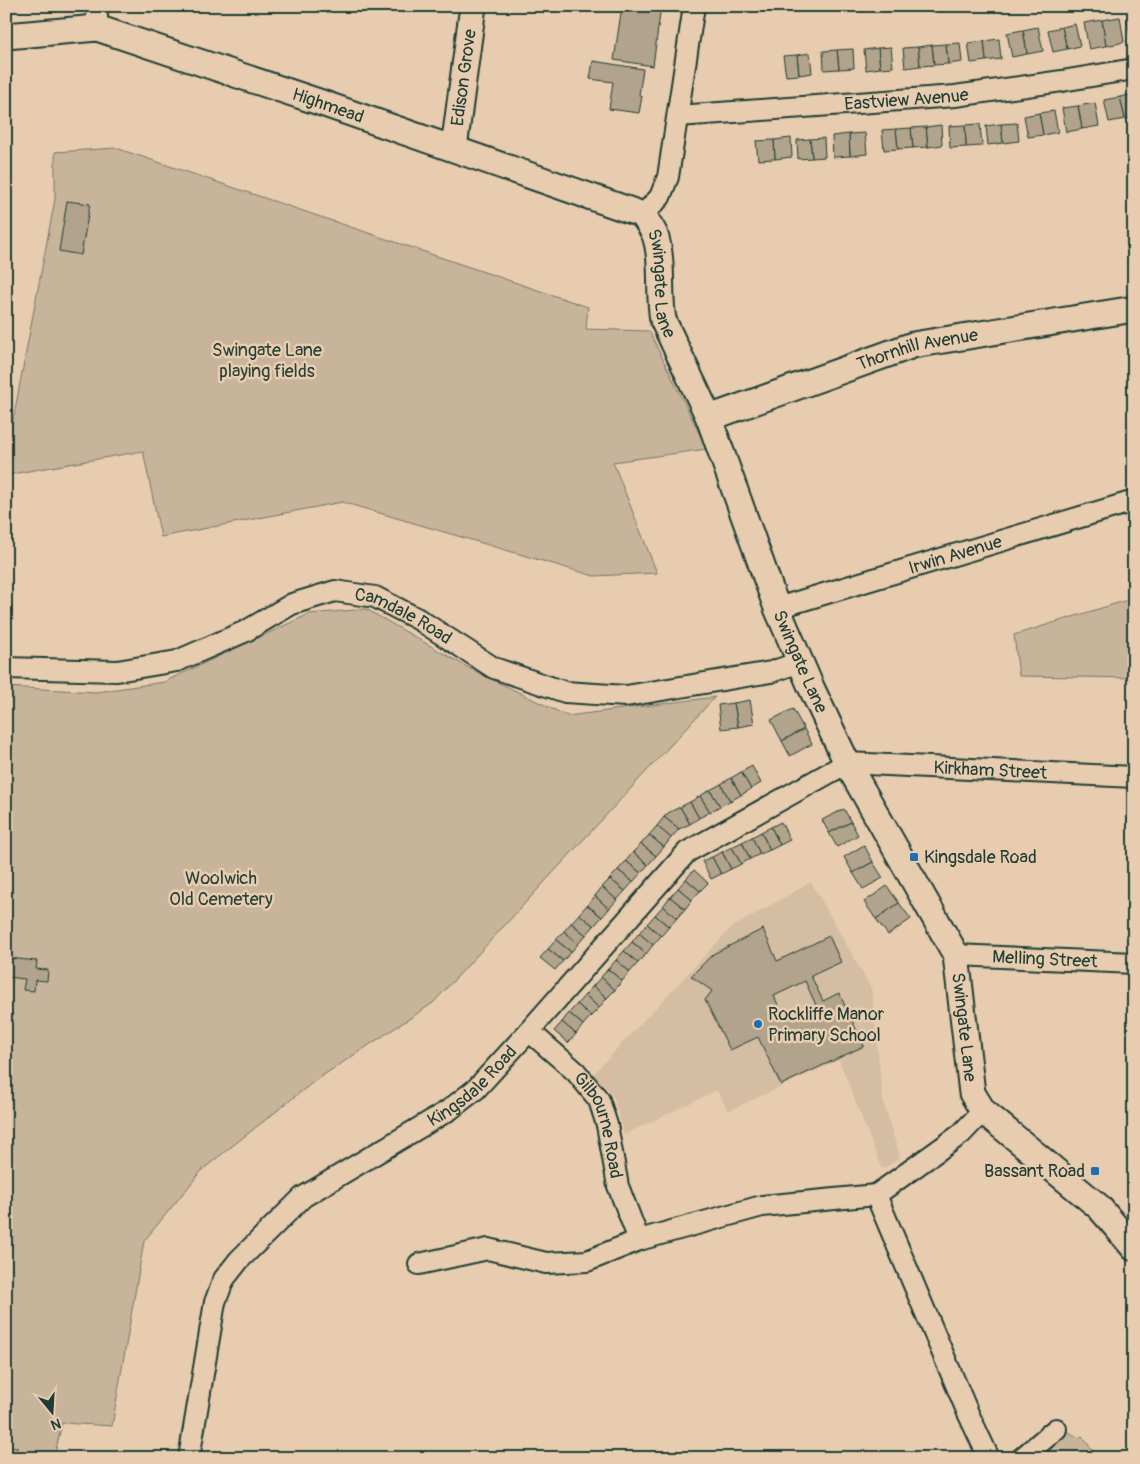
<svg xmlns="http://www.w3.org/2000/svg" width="1140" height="1464" viewBox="0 0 1140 1464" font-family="Pangolin,sans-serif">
<rect width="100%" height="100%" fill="#e8ccaf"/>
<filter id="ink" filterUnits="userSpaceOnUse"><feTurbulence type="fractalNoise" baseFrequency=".02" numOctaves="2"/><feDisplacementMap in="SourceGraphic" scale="10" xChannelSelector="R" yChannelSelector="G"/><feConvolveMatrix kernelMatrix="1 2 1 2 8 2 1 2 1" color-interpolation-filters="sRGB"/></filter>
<g filter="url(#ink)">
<polygon fill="#d4bda2" points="811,882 871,988 883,1101 900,1158 882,1169 839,1060 728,1111 717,1090 624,1135 614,1098 608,1090 593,1074 731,928"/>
<g fill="#c7b49a" stroke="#737867">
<polygon points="116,148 588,307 586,329 649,331 707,449 613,462 657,573 594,576 342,502 161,537 143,451 6,475 6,457 55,199 55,152"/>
<polygon points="1134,598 1134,678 1019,676 1014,635"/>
<polygon points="366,609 469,668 567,716 715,697 433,1003 316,1080 203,1169 144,1241 112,1426 62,1423 54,1458 6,1458 6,687 96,692 164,682 309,614"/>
<polygon points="1067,1431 1079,1438 1082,1436 1095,1454 1099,1452 1103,1458 1047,1458 1042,1452 1056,1433"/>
</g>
<g fill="#b1a38c" stroke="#1f3d34" fill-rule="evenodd">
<polygon points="622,6 661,6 653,66 614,60"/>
<polygon points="1120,17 1124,42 1106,46 1102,20"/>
<polygon points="1134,18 1134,40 1131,40 1127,19"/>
<polygon points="1102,20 1106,46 1089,49 1084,23"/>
<polygon points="1075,24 1080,46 1067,49 1062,27"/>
<polygon points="1038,27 1043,51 1027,54 1023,30"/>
<polygon points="1062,27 1067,49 1053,52 1048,30"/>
<polygon points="1023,30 1027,54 1012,57 1007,33"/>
<polygon points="999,39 1001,59 986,61 984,41"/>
<polygon points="984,41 986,61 971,63 968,43"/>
<polygon points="960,43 962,62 948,64 946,44"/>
<polygon points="946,44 948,64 934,65 932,45"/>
<polygon points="932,45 934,65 920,66 918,47"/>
<polygon points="891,47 893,67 880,68 878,48"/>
<polygon points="918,47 920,66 905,68 903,48"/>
<polygon points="878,48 880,68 866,70 864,50"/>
<polygon points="853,49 854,68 839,69 837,50"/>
<polygon points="837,50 839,69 824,70 823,51"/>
<polygon points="810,53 812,73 799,75 797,55"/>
<polygon points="797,55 799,75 786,76 783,56"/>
<polygon points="593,61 643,69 639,95 642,96 639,113 609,109 613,82 590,79"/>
<polygon points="1134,94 1134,117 1125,119 1120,97"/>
<polygon points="1120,97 1125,119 1109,122 1104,100"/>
<polygon points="1095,103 1099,126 1082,129 1078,106"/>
<polygon points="1078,106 1082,129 1066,132 1062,108"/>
<polygon points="1054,111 1058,132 1043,135 1039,113"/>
<polygon points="1039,113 1043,135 1028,137 1024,116"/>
<polygon points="1017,123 1019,141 1003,143 1001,124"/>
<polygon points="980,124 982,146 966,147 965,125"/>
<polygon points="1001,124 1003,143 988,145 986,126"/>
<polygon points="941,125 942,145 928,147 926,127"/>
<polygon points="965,125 966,147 950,148 949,126"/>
<polygon points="926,127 928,147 913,148 911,128"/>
<polygon points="911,128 913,148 898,149 896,129"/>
<polygon points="896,129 898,149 884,150 882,130"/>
<polygon points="865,133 867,154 850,156 849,134"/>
<polygon points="849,134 850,156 833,157 832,136"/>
<polygon points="791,138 792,157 775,159 774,140"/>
<polygon points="824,138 825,157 812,158 810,139"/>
<polygon points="810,139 812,158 798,159 797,140"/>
<polygon points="774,140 775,159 758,160 756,141"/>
<polygon points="67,201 90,204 81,255 59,251"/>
<polygon points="750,700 754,724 738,727 734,703"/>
<polygon points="734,703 738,727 721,729 718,705"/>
<polygon points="793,709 804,729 782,741 771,720"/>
<polygon points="804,729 812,744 790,756 782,741"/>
<polygon points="752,766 761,783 751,789 741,772"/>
<polygon points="741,772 751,789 741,795 731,778"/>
<polygon points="731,778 741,795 730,801 721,784"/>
<polygon points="721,784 730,801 720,806 710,790"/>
<polygon points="710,790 720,806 710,812 700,796"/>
<polygon points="700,796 710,812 699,818 690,802"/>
<polygon points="690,802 699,818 690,824 680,807"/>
<polygon points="680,807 690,824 679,829 664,817 668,813"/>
<polygon points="844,809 851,822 829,833 822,820"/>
<polygon points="664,817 679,829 671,838 657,826"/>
<polygon points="781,822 790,840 780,845 771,827"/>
<polygon points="851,822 858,835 837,847 829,833"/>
<polygon points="657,826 671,838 664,847 649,835"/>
<polygon points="771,827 780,845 770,850 761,832"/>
<polygon points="761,832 770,850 760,854 752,837"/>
<polygon points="649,835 664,847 656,856 641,844"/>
<polygon points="752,837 760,854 750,859 742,842"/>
<polygon points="742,842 750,859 741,864 732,847"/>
<polygon points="641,844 656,856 648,865 633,852"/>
<polygon points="864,845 873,862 853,873 844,857"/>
<polygon points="732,847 741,864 731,869 722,852"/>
<polygon points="633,852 648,865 641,873 626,861"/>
<polygon points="722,852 731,869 721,874 712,857"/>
<polygon points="712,857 721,874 711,879 702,861"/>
<polygon points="626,861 641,873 633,882 618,870"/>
<polygon points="873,862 883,878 863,889 853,873"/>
<polygon points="618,870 633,882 625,891 610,879"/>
<polygon points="694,870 708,883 700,891 686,879"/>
<polygon points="610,879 625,891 617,900 602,887"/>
<polygon points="686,879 700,891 692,900 678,888"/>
<polygon points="887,886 899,903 876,919 864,902"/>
<polygon points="602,887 617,900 609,909 595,896"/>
<polygon points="678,888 692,900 685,909 670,897"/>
<polygon points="595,896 609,909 602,917 587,905"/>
<polygon points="670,897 685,909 677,918 663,906"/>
<polygon points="899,903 911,919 888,935 876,919"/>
<polygon points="587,905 602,917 594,926 579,914"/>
<polygon points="663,906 677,918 669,927 655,915"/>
<polygon points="579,914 594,926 586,935 571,923"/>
<polygon points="655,915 669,927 661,936 647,924"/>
<polygon points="571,923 586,935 578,944 564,931"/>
<polygon points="647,924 661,936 653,945 639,933"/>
<path d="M763 929 777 961 829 936 841 962 811 976 823 1001 839 993 864 1046 781 1085 758 1037 730 1050 705 1000 712 991 691 976 713 954ZM805 981 816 1005 785 1020 774 996Z"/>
<polygon points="564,931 578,944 571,952 556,940"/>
<polygon points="639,933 653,945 646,954 632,942"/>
<polygon points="556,940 571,952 563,961 548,949"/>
<polygon points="632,942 646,954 638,963 624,951"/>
<polygon points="548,949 563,961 555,970 540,958"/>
<polygon points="624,951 638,963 630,972 616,960"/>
<polygon points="9,958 37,961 36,969 48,970 47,981 35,980 34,991 23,990 25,979 7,977"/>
<polygon points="616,960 630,972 622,981 608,969"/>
<polygon points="608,969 622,981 615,990 601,977"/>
<polygon points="601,977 615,990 607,998 593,986"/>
<polygon points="593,986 607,998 599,1008 585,995"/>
<polygon points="585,995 599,1008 591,1016 577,1004"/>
<polygon points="577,1004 591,1016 583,1025 569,1013"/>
<polygon points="569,1013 583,1025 576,1034 562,1022"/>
<polygon points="562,1022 576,1034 568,1043 554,1031"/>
<polygon points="6,1443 8,1444 8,1446 17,1447 16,1455 7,1453 6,1455"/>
</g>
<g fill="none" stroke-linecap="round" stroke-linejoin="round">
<defs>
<g id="minor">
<polyline points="97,6 97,28"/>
<path id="s1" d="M678 116 955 96 1062 81 1134 69"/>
<polyline points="643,215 660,197 668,177 694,6"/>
<path id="s2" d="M777 608 1134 501"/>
<path id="s3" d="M6 668 117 671 177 661 246 631 292 604 335 591 375 597 418 619 494 668 565 692 626 696 771 672 800 662"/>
<path id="s4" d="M956 955 1134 963"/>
<path id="s5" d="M529 1031 576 1072 599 1100 607 1125 618 1186 639 1240"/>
<polyline points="983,1111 961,1134 876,1195 968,1413 989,1458"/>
<polyline points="419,1264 488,1249 546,1263 587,1261 639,1240 762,1206 876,1195"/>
<path id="s6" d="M189 1458 215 1302 224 1279 239 1260 303 1197 449 1110 476 1089 529 1031 687 852 847 763 1134 777"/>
<polyline points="1022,1458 1056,1429"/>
</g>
<g id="tertiary">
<path id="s7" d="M6 36 97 28 316 101 643 215C647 222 652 228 655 235 664 262 658 292 663 320L709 418 777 608 811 687 847 763 956 955 972 1093 983 1111 1099 1207 1134 1248"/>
<path id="s8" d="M454 148 473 6"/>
<path id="s9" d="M709 418 913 345 1134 309"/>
</g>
</defs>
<use href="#minor" stroke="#1f3d34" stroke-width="24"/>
<use href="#tertiary" stroke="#1f3d34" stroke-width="29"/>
<use href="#minor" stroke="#e8ccaf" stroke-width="20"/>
<use href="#tertiary" stroke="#e8ccaf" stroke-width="25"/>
</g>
</g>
<g fill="#1f6fb2" stroke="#e8ccaf" stroke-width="2">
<rect x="909" y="852" width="10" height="10" rx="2.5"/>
<circle cx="758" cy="1024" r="5"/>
<rect x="1090" y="1166" width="10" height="10" rx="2.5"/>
</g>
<g text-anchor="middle" stroke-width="5" stroke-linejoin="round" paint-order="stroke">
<g font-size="18" fill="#1f3d34" stroke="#e8ccaf">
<text dy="6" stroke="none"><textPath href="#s8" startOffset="71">Edison Grove</textPath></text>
<text dy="6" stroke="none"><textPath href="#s1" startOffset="229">Eastview Avenue</textPath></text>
<text dy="6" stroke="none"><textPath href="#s7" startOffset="335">Highmead</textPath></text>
<text dy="6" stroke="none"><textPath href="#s7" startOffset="741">Swingate Lane</textPath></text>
<text dy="6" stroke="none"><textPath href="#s9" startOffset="220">Thornhill Avenue</textPath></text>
<text dy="6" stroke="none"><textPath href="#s2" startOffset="186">Irwin Avenue</textPath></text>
<text dy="6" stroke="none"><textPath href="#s3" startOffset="419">Camdale Road</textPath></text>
<text dy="6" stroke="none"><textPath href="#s7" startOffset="1146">Swingate Lane</textPath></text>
<text dy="6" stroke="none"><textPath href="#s6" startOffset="1145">Kirkham Street</textPath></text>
<text dy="6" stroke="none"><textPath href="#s4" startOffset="89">Melling Street</textPath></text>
<text dy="6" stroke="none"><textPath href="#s7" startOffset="1551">Swingate Lane</textPath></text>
<text dy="6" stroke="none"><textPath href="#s6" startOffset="500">Kingsdale Road</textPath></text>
<text dy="6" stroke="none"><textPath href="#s5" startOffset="122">Gilbourne Road</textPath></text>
</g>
<g font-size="18" fill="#274339" stroke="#e8ccaf">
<text x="267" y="356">Swingate Lane<tspan x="267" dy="21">playing fields</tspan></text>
<text x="221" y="884">Woolwich<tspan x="221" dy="21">Old Cemetery</tspan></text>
</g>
<g font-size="18" fill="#1f3d34" stroke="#e8ccaf" text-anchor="start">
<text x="924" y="863">Kingsdale Road</text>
<text x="768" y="1020">Rockliffe Manor<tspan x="768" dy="21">Primary School</tspan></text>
<text x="1085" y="1177" text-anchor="end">Bassant Road</text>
</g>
</g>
<rect width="1140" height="1464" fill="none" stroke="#e8ccaf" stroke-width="25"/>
<rect x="12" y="12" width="1115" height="1439" fill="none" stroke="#1f3d34" stroke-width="2" filter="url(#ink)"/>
<g transform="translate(52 1412) rotate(162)" stroke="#e8ccaf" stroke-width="4" paint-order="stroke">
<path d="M0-4L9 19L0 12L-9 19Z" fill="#1f3d34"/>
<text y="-8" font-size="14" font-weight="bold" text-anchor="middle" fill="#1f3d34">N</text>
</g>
</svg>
